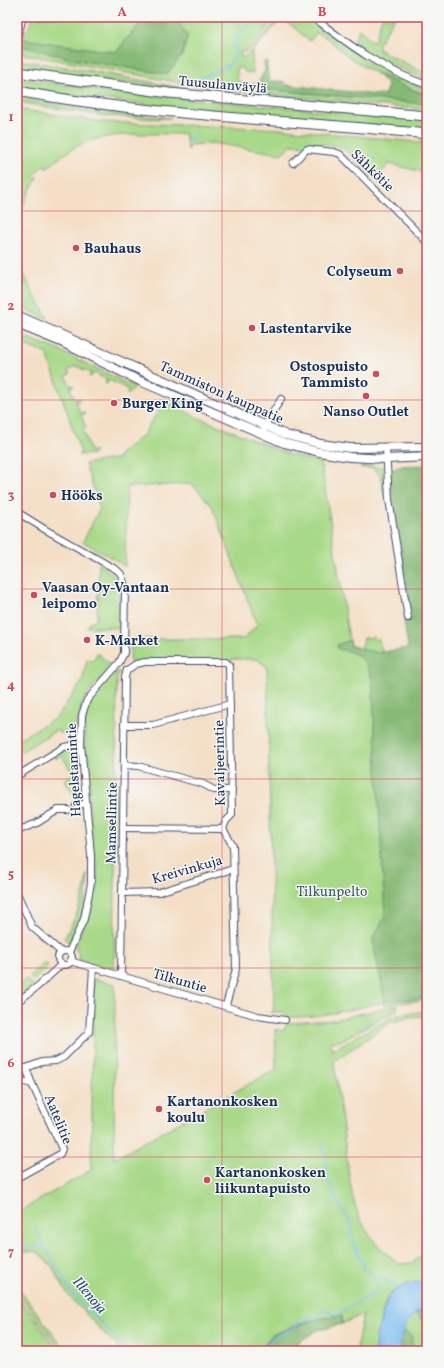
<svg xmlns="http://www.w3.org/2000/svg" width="444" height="1368" viewBox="0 0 444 1368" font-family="Vollkorn,serif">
<rect width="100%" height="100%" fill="#f6f6f2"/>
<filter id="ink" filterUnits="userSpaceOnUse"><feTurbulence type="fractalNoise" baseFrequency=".025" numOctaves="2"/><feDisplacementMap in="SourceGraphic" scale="8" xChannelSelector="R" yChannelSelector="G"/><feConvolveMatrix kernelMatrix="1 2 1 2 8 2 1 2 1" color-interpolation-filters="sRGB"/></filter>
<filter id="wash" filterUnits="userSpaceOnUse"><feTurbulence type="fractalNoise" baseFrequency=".012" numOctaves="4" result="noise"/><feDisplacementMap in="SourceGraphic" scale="16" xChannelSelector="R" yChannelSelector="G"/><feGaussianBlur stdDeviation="0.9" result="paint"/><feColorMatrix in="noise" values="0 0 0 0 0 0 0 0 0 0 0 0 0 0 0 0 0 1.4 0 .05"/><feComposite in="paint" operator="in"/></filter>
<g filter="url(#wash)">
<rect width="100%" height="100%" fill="#f4dfc6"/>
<g fill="#a8d988" stroke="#628473" fill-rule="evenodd">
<path d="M32 17H276L247 51 240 53 241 57H245L280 17H307L330 35 375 66 407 82 427 89V94C401 87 371 73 348 56 338 49 329 36 316 33L310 41C300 34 293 24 281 20L252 51 253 73 245 72 242 68H237V80L246 85 258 83 261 89 427 104V110L216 89 18 53 19 45 26 47 28 40 23 39C26 31 31 26 32 17ZM42 51 167 74 72 59Z"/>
<path d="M382 17H395L379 43V50L427 74V79C401 70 374 58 354 41L359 29 371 40 375 41Z"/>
<polygon points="17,60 91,71 187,89 108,81 17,67"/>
<path d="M17 78 123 93 427 120V130C290 118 153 109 17 87Z"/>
<polygon points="17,98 107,112 171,118 150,119 98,115 17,102"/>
<path d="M17 109 103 122 283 129 427 143V173L389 164 375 179 344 149 339 146 310 143 309 146 291 145 281 154 212 143 191 145 188 150 185 134C158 134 115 132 90 141 73 146 59 158 46 169L45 164 33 176 38 177C18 207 11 243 25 277 31 292 41 304 48 318L44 317 17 305Z"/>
<polygon points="17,334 56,349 135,387 129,394 127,393 128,389 109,380 107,384 105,383 107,379 93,373 91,377 89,376 91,373 76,366 68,370 70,374 66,376 70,386 73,385 74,386 70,388 75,400 79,398 80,400 76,401 80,413 84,412 85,414 81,415 86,428 83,430 91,452 95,450 94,454 78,455 81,453 47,354 17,342"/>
<path d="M167 402 197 417 288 454 321 463 350 646 361 649 364 638 374 637 376 640 379 639 382 652 378 653 417 647 427 492V1000L384 1005V1002C351 1009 321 1018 288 1017L283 1012H271H274L267 667 257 659H232V666L231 663 137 661 131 664 130 661 131 639H244L257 625 212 506 192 484 127 487 125 567 113 558 83 542 100 508 85 464 119 458V455L144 434 161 406Z"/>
<polygon points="361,466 383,467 386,495 384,495 380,474 372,468 361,468"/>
<polygon points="99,563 119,580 120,628 86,627 97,617"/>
<path d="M97 653 112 666C90 691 80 697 77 732L59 733 57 730 17 754V740L56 718 82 682 87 659 93 661Z"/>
<path d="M117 671 120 673 117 677 114 971 80 961 79 954 75 946 86 920 89 919C94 899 98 881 97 861L94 858 88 794 90 791 88 756C83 751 84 744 84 738 84 701 93 696 117 671Z"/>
<polygon points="74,748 78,798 77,800 64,780 73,774 62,756 56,759 55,757 66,749"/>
<path d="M87 874H88C87 898 82 923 69 943L64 938C77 917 84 898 87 874Z"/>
<polygon points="45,962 48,966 47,968 33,980 31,978 31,974"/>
<polygon points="26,979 33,985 17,999 17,985"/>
<path d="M94 979 115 984 114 1159 276 1069 275 1029 283 1031 288 1023 334 1020 398 1005 397 1010 340 1041 331 1042 332 1050 392 1017 402 1014 427 1011V1016L410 1017 390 1023 334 1061 351 1189C355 1210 365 1235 382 1249 387 1254 393 1258 398 1264L412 1263 427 1251V1282C415 1283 398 1285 390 1294 383 1302 376 1340 375 1351H356L363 1314 342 1324V1316C325 1316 286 1326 272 1336 267 1339 264 1346 261 1351H121L68 1295 51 1265 36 1251 17 1253V1213L91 1170Z"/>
<polygon points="17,1286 66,1351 61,1351 17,1292"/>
<polygon points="427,1292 427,1351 387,1351"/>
<polygon points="17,1296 58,1351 17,1351"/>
</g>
<g fill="#86b974" stroke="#507469">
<polygon points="145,17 175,18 188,36 182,55 167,74 72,59 22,46 23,39 116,52"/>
<polygon points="267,61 268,78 271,81 283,81 287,85 378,95 385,94 388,85 376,73 415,91 427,94 427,104 261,89 258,83 265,70 264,62"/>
<path d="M427 465V998L385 1001 373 942V937L385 917 372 679C364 657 360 654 338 649L337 645 350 640 351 646 378 653 408 648 404 621 412 620 389 475 392 470 401 466Z"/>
<polygon points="427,1308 427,1326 416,1313"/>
<polygon points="334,1316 342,1316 342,1324 316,1331 285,1351 261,1351 272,1335 315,1320"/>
<polygon points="404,1331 412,1336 412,1351 401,1351 400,1339"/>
</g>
<path fill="#7dbdf2" stroke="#4c76a8" d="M417 1282H427V1308C408 1313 399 1333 401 1351H375L376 1336 388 1296 405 1285Z"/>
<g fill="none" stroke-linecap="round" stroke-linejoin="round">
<g stroke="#7dbdf2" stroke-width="1.5">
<path d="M199 79 229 65 237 51 233 46C238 28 248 27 263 19V17"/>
<polyline points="188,141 189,139 196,137 196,131"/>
<polyline points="322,1142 326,1162 326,1177 337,1201 353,1226 350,1233 360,1259 364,1263 363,1270 371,1271 374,1279 379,1281"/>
<polyline points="36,1229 45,1247"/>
<polyline points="17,1248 45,1247 69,1290 117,1339 132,1351"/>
<path d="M263 1351C270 1338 280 1332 294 1329L300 1320 315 1317 325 1310C328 1311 331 1313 334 1314 338 1314 372 1295 374 1292 378 1287 377 1282 382 1278L399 1288"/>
</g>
</g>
</g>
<g filter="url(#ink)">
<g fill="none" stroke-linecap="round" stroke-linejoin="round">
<defs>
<g id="minor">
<path d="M313 17C349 45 383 70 427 85"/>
<polyline points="17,39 23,17"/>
<polyline points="293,163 307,149 334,152 340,154 427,242"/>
<polyline points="262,433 268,420 281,399"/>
<polyline points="386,449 389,499 408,618"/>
<polyline points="17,512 46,530 117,570 121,574 125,586 124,653 119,663 87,700 82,715 81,744 91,855 91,883 84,919 69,952"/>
<polyline points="127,670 136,664 145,662 226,662 229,665 232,812 232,815 226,821 223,829 233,846 236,969 226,1005"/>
<polyline points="124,725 153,725 230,704"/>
<polyline points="124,765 138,766 203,784 214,790 232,790"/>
<polyline points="17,776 64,747 81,744"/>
<polyline points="76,806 86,803"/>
<polyline points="123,828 223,829"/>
<polyline points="17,831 37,823 58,810 68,810"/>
<polyline points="17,893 32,927 61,952"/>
<polyline points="122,893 159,892 233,869"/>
<circle cx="65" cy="958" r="7"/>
<polyline points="70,961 258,1016 285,1020"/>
<polyline points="121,976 125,677 127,670"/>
<polyline points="17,1002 38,986 62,964"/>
<polyline points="17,1072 26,1068"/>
<polyline points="17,1080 32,1084 62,1149 60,1154 17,1178"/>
<polyline points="32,1084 26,1068 42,1062 56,1061 64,1057 89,1032 93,968"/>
</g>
<g id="major">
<polyline points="17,315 286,435 321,444 350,448 427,447"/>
<polyline points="17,324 59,341 140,381 284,443 319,452 350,457 386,459 427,457"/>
</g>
<g id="highway">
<polyline points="17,72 169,93 427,116"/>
<path d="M17 91C152 116 290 120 427 134"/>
</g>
</defs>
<use href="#minor" stroke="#3c496e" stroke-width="8"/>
<use href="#major" stroke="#3c496e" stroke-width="10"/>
<use href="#highway" stroke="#3c496e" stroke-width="11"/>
<use href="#minor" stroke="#fff" stroke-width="6"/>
<use href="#major" stroke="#fff" stroke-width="8"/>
<use href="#highway" stroke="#fff" stroke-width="9"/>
</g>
</g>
<path fill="none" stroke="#d1495b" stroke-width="1" stroke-opacity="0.55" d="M222 17V1351M17 211H427M17 400H427M17 589H427M17 779H427M17 968H427M17 1157H427"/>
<g fill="#d1495b" stroke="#f6f6f2" stroke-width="1.5">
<circle cx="76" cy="248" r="4"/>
<circle cx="400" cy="271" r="4"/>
<circle cx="252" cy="328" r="4"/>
<circle cx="376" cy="374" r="4"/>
<circle cx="366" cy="396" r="4"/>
<circle cx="114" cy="403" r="4"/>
<circle cx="53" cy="495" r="4"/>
<circle cx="34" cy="595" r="4"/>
<circle cx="87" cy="640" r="4"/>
<circle cx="159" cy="1109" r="4"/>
<circle cx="207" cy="1180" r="4"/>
</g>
<g text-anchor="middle" stroke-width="3" stroke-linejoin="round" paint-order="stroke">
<g font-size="14" fill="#1b2f5e" stroke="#f6f6f2">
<text transform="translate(223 84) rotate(5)" y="5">Tuusulanväylä</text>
<text transform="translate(373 170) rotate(44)" y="5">Sähkötie</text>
<text transform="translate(222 392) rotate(24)" y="5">Tammiston kauppatie</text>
<text transform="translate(219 763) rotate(-91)" y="5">Kavaljeerintie</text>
<text transform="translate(73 770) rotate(-93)" y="5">Hagelstamintie</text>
<text transform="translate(111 823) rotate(-89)" y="5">Mamsellintie</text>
<text transform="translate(187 869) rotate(-16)" y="5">Kreivinkuja</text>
<text transform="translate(180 980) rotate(16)" y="5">Tilkuntie</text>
<text transform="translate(59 1119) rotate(68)" y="5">Aatelitie</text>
</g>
<g font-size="14" font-weight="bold" fill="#1b2f5e" stroke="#f6f6f2" text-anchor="start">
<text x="84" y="253">Bauhaus</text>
<text x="392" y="276" text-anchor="end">Colyseum</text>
<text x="260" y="333">Lastentarvike</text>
<text x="368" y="371" text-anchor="end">Ostospuisto<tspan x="368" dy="16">Tammisto</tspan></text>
<text x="122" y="408">Burger King</text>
<text x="366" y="416" text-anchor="middle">Nanso Outlet</text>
<text x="61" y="500">Hööks</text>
<text x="42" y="592">Vaasan Oy-Vantaan<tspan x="42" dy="16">leipomo</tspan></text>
<text x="95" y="645">K-Market</text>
<text x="167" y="1106">Kartanonkosken<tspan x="167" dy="16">koulu</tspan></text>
<text x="215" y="1177">Kartanonkosken<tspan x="215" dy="16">liikuntapuisto</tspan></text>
</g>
<g font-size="14" fill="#3e5a68" stroke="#f6f6f2">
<text x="332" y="896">Tilkunpelto</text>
</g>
<g font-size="15" font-style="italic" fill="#345283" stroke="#f6f6f2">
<text transform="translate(90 1295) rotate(49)" y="5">Illenoja</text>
</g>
</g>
<rect width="444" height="1368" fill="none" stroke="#f6f6f2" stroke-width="44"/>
<rect x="22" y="22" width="400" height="1324" fill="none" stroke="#d1495b" stroke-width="1.5"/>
<g font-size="13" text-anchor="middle" font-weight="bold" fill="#d1495b">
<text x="122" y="16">A</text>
<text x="322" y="16">B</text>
<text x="11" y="121">1</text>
<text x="11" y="310">2</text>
<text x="11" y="499">3</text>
<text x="11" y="689">4</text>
<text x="11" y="878">5</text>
<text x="11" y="1067">6</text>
<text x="11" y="1256">7</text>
</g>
</svg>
